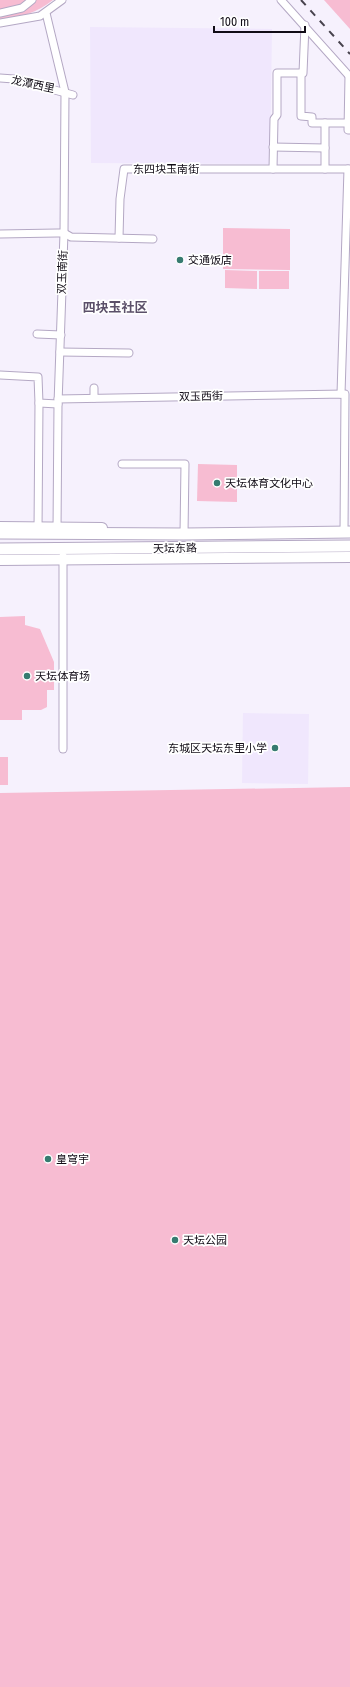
<svg xmlns="http://www.w3.org/2000/svg" width="350" height="1687" viewBox="0 0 350 1687" font-family="'Fira Sans Condensed','Noto Sans SC',sans-serif">
<rect width="100%" height="100%" fill="#f6f1fd"/>
<g fill="#f0e7fd">
<polygon points="90,27 272,29 270,164 91,163"/>
<polygon points="243,713 309,714 308,784 242,783"/>
</g>
<g fill="#f7bcd2">
<path d="M0 0H53C36 13 22 17 0 19Z"/>
<polygon points="324,0 350,0 350,29"/>
<polygon points="223,228 290,229 290,270 223,269"/>
<polygon points="225,270 257,271 257,289 225,288"/>
<rect x="259" y="271" width="30" height="18"/>
<polygon points="198,464 237,465 237,502 197,501"/>
<polygon points="25,616 25,625 40,629 54,662 54,690 47,690 47,707 41,710 22,710 22,720 0,720 0,617"/>
<rect x="0" y="757" width="8" height="28"/>
<polygon points="350,787 350,1687 0,1687 0,793"/>
</g>
<g fill="none" stroke-linecap="round" stroke-linejoin="round">
<defs>
<g id="street">
<polyline points="281,0 350,77"/>
<polyline points="0,13 22,8 32,0"/>
<polyline points="46,13 65,92 64,233 58,404 57,531"/>
<polyline points="0,23 40,16 62,0"/>
<polyline points="301,73 301,116 312,117 312,123 325,123 325,169"/>
<polyline points="349,76 348,130 350,130"/>
<polyline points="0,78 14,79 73,95"/>
<polyline points="325,123 348,123"/>
<polyline points="273,147 325,148"/>
<polyline points="273,169 274,119 277,115 277,73 303,73 305,25"/>
<polyline points="0,234 57,233 64,233 71,237 153,239"/>
<polyline points="119,238 120,199 124,169 350,169"/>
<polyline points="37,334 61,335"/>
<polyline points="60,352 129,353"/>
<polyline points="0,375 38,377 39,403 58,404"/>
<polyline points="341,394 348,169"/>
<polyline points="94,398 94,388"/>
<polyline points="58,399 345,394 344,532"/>
<polyline points="122,464 185,464 184,534"/>
<polyline points="38,531 39,403"/>
<polyline points="63,749 63,556"/>
</g>
<g id="secondary">
<polyline points="0,527 102,528"/>
<polyline points="0,560 350,557"/>
</g>
<g id="primary">
<polyline points="0,533 184,534 350,532"/>
<polyline points="0,549 350,546"/>
</g>
</defs>
<use href="#street" stroke="#b4a8c4" stroke-width="9"/>
<use href="#secondary" stroke="#b4a8c4" stroke-width="12"/>
<use href="#primary" stroke="#b4a8c4" stroke-width="13"/>
<use href="#street" stroke="#fff" stroke-width="7"/>
<use href="#secondary" stroke="#fff" stroke-width="10"/>
<use href="#primary" stroke="#fff" stroke-width="11"/>
<polyline stroke="#47424d" stroke-width="2" stroke-dasharray="7 7" stroke-linecap="butt" points="301,0 350,54"/>
</g>
<g fill="#367b70" stroke="#fff" stroke-width="1.5">
<circle cx="180" cy="260" r="4"/>
<circle cx="217" cy="483" r="4"/>
<circle cx="27" cy="676" r="4"/>
<circle cx="275" cy="748" r="4"/>
<circle cx="48" cy="1159" r="4"/>
<circle cx="175" cy="1240" r="4"/>
</g>
<g text-anchor="middle" stroke-width="3.5" stroke-linejoin="round" paint-order="stroke">
<g font-size="11" fill="#110c16" stroke="#fff">
<text transform="translate(33 84) rotate(12)" y="4">龙潭西里</text>
<text x="166" y="173">东四块玉南街</text>
<text transform="translate(62 272) rotate(-88)" y="4">双玉南街</text>
<text transform="translate(201 396) rotate(-1)" y="4">双玉西街</text>
<text transform="translate(175 548) rotate(-1)" y="4">天坛东路</text>
</g>
<g font-size="11" fill="#110c16" stroke="#fff" text-anchor="start">
<text x="188" y="264">交通饭店</text>
<text x="225" y="487">天坛体育文化中心</text>
<text x="35" y="680">天坛体育场</text>
<text x="267" y="752" text-anchor="end">东城区天坛东里小学</text>
<text x="56" y="1163">皇穹宇</text>
<text x="183" y="1244">天坛公园</text>
</g>
<g font-size="13" font-weight="bold" fill="#5b5069" stroke="#fff">
<text x="115" y="312">四块玉社区</text>
</g>
</g>
<path d="M214 26v6h91v-6" fill="none" stroke="#110c16" stroke-width="2"/>
<text x="220" y="26" font-size="12" fill="#110c16" stroke="#ffffff" stroke-width="3" paint-order="stroke">100 m</text>
</svg>
